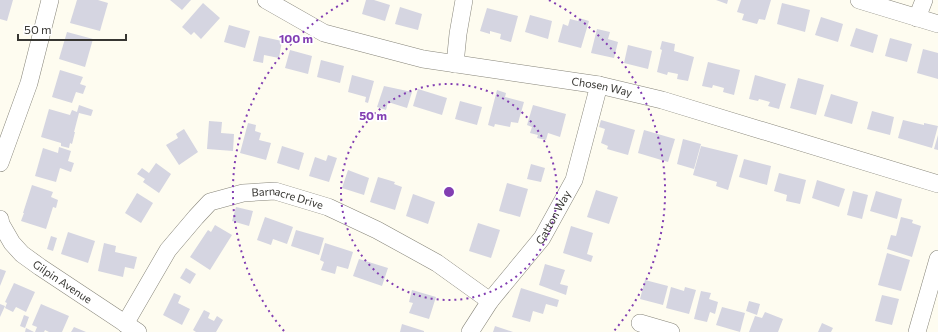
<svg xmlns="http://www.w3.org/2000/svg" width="938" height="332" viewBox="0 0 938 332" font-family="Commissioner,sans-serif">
<rect width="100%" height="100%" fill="#fefcf0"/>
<g fill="#d5d5e1">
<polygon points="0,0 13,0 7,21 0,19"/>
<polygon points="77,0 98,0 108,3 100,31 70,23"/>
<polygon points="170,0 191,0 182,10"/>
<polygon points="366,0 374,0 390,5 385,21 362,14"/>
<polygon points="716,0 728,0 727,4"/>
<polygon points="741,0 771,0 765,20 759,19 757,24 742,20 744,14 737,12"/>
<polygon points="203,3 220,18 201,39 194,32 191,35 182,27"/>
<polygon points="782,3 810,10 805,32 777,24"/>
<polygon points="400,7 422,14 418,30 395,24"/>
<polygon points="487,8 518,16 511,42 500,39 501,34 490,31 490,34 480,31"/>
<polygon points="530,15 552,21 548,39 525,32"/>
<polygon points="821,17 843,24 838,42 815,35"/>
<polygon points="579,18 589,21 581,48 558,42 563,24 568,26 570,19 578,21"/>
<polygon points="229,25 250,31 245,48 224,42"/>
<polygon points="856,28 878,35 873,53 850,46"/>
<polygon points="597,29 610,32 608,39 618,42 614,58 591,53"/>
<polygon points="67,32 93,39 85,67 59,59"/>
<polygon points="259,36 282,41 279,58 264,55 263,63 253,61"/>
<polygon points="890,38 912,44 907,62 885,56"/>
<polygon points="662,41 675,44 674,51 694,57 688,81 677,79 678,74 668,72 667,75 657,72 662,50 660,49"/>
<polygon points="628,45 652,51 648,69 624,63"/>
<polygon points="923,49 938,53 938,79 917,73"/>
<polygon points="290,50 312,56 308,74 285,68"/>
<polygon points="321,60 344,66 340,83 317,77"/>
<polygon points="708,62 740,70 734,95 723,92 724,88 713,85 712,88 702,86"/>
<polygon points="60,70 83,77 80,84 86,86 83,94 76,92 72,103 52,97"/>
<polygon points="352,75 374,81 368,103 365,102 366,97 348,92"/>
<polygon points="755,75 786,84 779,109 768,106 770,102 759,99 758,101 749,99"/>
<polygon points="798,78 824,85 816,115 790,108"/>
<polygon points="384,86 412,92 407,108 388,102 386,110 377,107"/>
<polygon points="418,89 447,98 442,115 413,106"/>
<polygon points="497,90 506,93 505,97 524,102 518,123 511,122 510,127 495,124 494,127 488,125"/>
<polygon points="831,94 858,102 852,124 824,116"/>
<polygon points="460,101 482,107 477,125 455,119"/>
<polygon points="79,105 93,110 91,116 79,113 74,132 75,132 72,144 70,143 69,148 61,146 61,143 41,137 49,109 70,115 72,110 77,112"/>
<polygon points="533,105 566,114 560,137 548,133 546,140 537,138 538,135 530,133 532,127 527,125"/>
<polygon points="872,111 894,117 890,135 867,129"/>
<polygon points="601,120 635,130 628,155 607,149 608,146 601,143 605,129 599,127"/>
<polygon points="903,120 924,125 924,123 938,126 932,148 898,138"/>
<polygon points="209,121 222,122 221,133 234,134 233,151 207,149"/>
<polygon points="248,123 256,125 255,131 261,133 259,140 271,143 266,160 240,153"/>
<polygon points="184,129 198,152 179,165 166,145 178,138 176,134"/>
<polygon points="644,130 675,139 668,162 638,153"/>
<polygon points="938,135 938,150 934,149"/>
<polygon points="683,139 701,144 694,169 677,164"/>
<polygon points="282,146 304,153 299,170 277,163"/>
<polygon points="701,146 738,155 728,190 716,186 717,182 693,175"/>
<polygon points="59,147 71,151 68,161 74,163 71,172 60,168 56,182 35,176 43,148 58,153"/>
<polygon points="328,155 337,158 329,182 309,176 315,157 326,161"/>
<polygon points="744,159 771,166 767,185 739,177"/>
<polygon points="156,163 171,174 159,193 143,182 145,179 137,174 142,168 149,173"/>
<polygon points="531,164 545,168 541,182 527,179"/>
<polygon points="348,170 369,178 364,195 342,188"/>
<polygon points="779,173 806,180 800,204 786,201 787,195 774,191"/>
<polygon points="378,177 395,182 394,184 402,187 395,210 370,202"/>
<polygon points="817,180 845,189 839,207 812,198"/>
<polygon points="507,183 528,189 520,217 499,211"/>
<polygon points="32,185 53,192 51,197 58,200 56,208 53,207 46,229 21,221 24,213 23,213"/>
<polygon points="596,190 618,197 609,224 587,217"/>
<polygon points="853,191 868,195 862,219 847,215"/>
<polygon points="876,191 902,199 897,219 870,211"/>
<polygon points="137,193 153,203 141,223 125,213"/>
<polygon points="413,194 435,202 428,224 406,216"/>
<polygon points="236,207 253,211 249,226 232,221"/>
<polygon points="265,217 293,227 287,244 273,239 271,245 257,240"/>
<polygon points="901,217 913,220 912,223 921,226 912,257 887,249 891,235 896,236"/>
<polygon points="478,223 500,230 491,258 469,251"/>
<polygon points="215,225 232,235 210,270 190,257 208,230 211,232"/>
<polygon points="571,226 593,233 587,254 593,256 591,262 563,253"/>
<polygon points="296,230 324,238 319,255 291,246"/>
<polygon points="68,232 95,241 88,263 61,254"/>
<polygon points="51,236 57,238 53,251 47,249"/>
<polygon points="104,243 116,246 115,252 137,257 134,269 125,267 123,277 98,271"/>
<polygon points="325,243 353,252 348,269 337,266 335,274 321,270 324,262 320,260"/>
<polygon points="887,253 910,260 901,291 878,285"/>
<polygon points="359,259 388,268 382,286 353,276"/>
<polygon points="545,264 565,270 560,284 568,286 566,295 539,285"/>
<polygon points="186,268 196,274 190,284 180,278"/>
<polygon points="0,269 6,271 0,286"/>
<polygon points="645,280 668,286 663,305 640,299"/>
<polygon points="14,283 35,292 26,312 16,307 13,312 5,308 7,303 5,302"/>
<polygon points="671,287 684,291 685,287 696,290 689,314 666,308"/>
<polygon points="521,288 559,300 557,307 546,304 543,314 533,311 530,322 512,317"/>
<polygon points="412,290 436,297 429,319 409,313 413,303 409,302"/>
<polygon points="701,291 711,293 709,299 718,302 715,314 710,312 707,322 694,319"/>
<polygon points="174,293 181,296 178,303 190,309 182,325 163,315"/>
<polygon points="882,295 899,299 892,325 875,321"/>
<polygon points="749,301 760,304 757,315 746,311"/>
<polygon points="0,304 5,306 0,317"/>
<polygon points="41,304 69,316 62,332 49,332 45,330 44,332 35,332 37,327 32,325"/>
<polygon points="722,307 745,313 740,332 716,325"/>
<polygon points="204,310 210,313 208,318 214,321 217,316 223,320 216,332 196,332 193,330"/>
<polygon points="765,312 783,319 778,332 749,332 755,316 762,318"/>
<polygon points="24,315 29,317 25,328 20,326"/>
<polygon points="822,323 833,328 831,332 818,332"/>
<polygon points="402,324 424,331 424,332 400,332"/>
<polygon points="495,326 513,332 493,332"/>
<polygon points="74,327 86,332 71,332"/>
<polygon points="26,328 34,332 25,332"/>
</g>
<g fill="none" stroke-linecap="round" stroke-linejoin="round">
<defs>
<g id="street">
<path id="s1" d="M266 0 324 33 423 59 599 85 662 100 938 184"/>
<polyline points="859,0 938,24"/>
<polyline points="917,18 924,0"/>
<polyline points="455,64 458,34 464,0"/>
<polyline points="0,163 29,83 50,0"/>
<path id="s2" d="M0 219 1 224 12 243 22 254 40 267 138 332"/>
<polyline points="640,323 671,332"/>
<path id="s3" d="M125 324 168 250 196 217 210 202 243 193 275 191 328 207 377 230 437 263 490 301"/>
<path id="s4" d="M470 332 490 301 542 238 574 180 599 85"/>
<polyline points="917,332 938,259"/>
</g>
</defs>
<use href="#street" stroke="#87857a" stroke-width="18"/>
<use href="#street" stroke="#fff" stroke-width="17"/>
</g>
<g fill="none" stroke="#823eb2" stroke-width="2" stroke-dasharray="2 4">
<circle cx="449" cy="192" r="108"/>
<path d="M284 331A216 216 0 0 1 349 0M549 0A216 216 0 0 1 614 331"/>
</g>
<g text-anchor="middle" stroke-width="3.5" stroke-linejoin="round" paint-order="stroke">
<g font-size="11" fill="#373632" stroke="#fff">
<text dy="4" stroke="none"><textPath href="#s1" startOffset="350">Chosen Way</textPath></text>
<text dy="4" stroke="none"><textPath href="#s3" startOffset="229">Barnacre Drive</textPath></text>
<text dy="4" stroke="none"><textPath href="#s4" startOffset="142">Gatton Way</textPath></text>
<text dy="4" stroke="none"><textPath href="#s2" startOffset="91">Gilpin Avenue</textPath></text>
</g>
</g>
<circle cx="449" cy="192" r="6" fill="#823eb2" stroke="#fff" stroke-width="2"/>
<g font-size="12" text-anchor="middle" font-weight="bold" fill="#823eb2" stroke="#fff" stroke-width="3.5" stroke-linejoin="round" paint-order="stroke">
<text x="296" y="43">100 m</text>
<text x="373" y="120">50 m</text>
</g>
<path d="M18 34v6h108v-6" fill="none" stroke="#373632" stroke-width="2"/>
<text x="24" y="34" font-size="12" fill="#373632" stroke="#ffffff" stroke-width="3" paint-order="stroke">50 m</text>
</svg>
